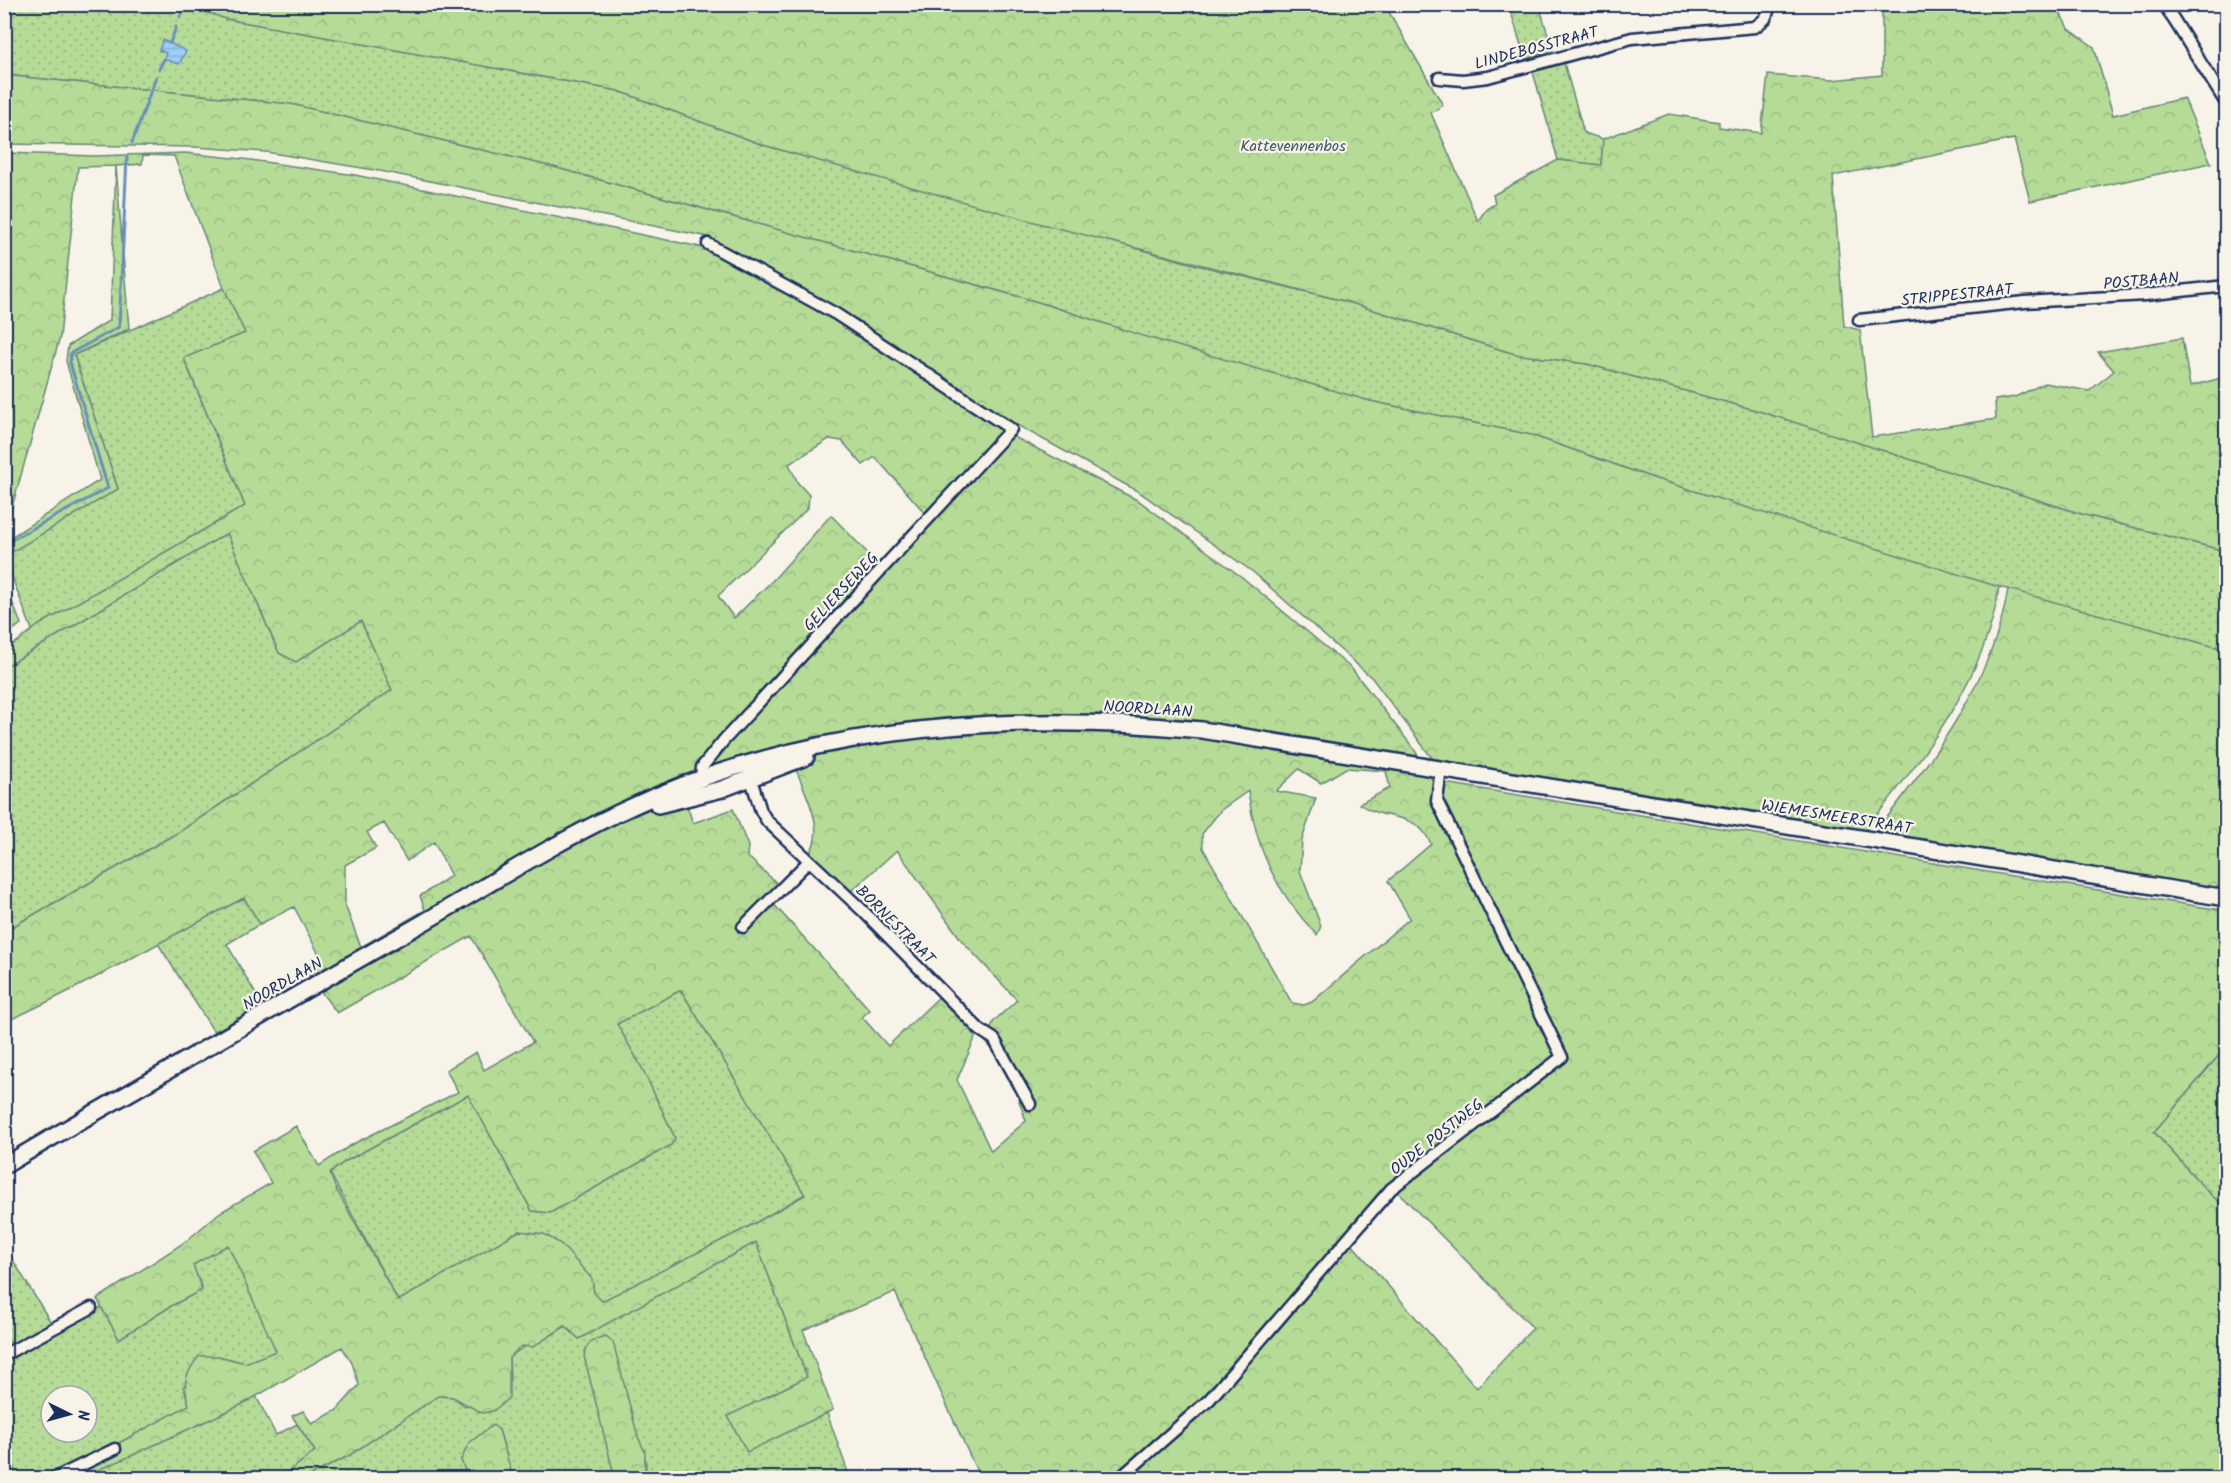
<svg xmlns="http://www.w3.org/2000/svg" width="2231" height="1483" viewBox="0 0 2231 1483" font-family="Kalam,sans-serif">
<defs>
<pattern id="grass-dots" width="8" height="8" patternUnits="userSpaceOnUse" patternTransform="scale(1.5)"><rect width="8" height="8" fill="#b5db97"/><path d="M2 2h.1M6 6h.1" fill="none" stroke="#9bbc85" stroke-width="1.8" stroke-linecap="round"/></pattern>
<pattern id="forest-crowns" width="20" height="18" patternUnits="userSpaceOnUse" patternTransform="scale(1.5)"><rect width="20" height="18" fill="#b5db97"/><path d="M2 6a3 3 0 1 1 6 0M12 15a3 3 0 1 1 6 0" fill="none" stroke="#9bbc85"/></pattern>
<pattern id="water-rules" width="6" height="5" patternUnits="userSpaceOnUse" patternTransform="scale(1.5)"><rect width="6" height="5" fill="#9ccef9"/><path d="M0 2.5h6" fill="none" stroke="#86b1d8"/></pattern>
</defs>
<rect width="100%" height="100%" fill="#f7f3e8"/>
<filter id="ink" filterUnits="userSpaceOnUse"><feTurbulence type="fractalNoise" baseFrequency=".0167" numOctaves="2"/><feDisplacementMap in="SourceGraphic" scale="12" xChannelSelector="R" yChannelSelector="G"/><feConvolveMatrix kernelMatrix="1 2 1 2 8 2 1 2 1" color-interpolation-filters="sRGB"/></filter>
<g filter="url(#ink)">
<g fill="url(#grass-dots)" stroke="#68857a" stroke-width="1.5" fill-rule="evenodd">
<polygon points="186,4 226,19 619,91 763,145 1193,264 1348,302 1515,354 1587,364 1759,411 2085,515 2226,551 2226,650 1974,580 1653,478 1531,435 1370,401 1199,355 1038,302 557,168 290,104 5,75 5,5"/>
<polygon points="1509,5 1539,5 1553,51 1525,59"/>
<polygon points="1564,63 1584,133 1603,139 1601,165 1558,160 1533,72"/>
<polygon points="224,288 245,333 184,359 245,506 32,630 4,556 118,489 74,355"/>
<polygon points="227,533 279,653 296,662 361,621 392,690 179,832 5,931 5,667"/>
<polygon points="4,581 21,624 5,636 4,636"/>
<polygon points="244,898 260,924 227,944 262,1005 214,1032 157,942"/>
<polygon points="681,990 805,1194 750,1226 602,1302 594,1293 592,1279 519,1231 398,1301 330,1173 344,1162 468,1095 532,1211 550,1213 671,1145 675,1138 642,1068 617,1024"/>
<polygon points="2220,1054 2226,1058 2226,1209 2207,1191 2154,1132"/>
<path d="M756 1242 807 1377 728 1416 747 1451 827 1413 850 1478H643C650 1465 643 1449 638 1437L613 1471 621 1478H513L499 1430 461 1459 468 1478H306L348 1456 438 1396 453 1397 465 1406 510 1380 509 1358C528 1340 547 1342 565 1326L579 1338Z"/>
<path d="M228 1244 277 1351 245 1363 218 1356 183 1387 190 1405 119 1443 47 1478H18L5 1451V1362L101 1307 119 1339 171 1306 202 1290 193 1265ZM51 1396H87V1432H51Z"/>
<polygon points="5,1247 53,1326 12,1346 5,1335"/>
<polygon points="256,1396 276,1435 297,1424 315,1451 286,1474 287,1478 79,1478"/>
</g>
<g fill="url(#forest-crowns)" stroke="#68857a" stroke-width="1.5" fill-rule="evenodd">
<polygon points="186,5 1385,5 1443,105 1431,113 1478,221 1486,209 1495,204 1493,195 1558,160 1601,165 1603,139 1669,114 1719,122 1719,127 1761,133 1768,75 1832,80 1882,75 1882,5 2056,5 2068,28 2094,47 2113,115 2184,98 2211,163 2030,201 2014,139 1833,176 1844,326 1860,330 1872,437 1996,419 1995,400 2015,397 2045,383 2089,391 2114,371 2098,352 2182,338 2190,386 2226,377 2226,551 2085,515 1759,411 1587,364 1515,354 1348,302 1038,223 763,145 619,91 226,19"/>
<path d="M4 75 291 104 557 168 1038 302 1143 336 1370 401 1531 435 1653 478 1999 587C1987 679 1919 762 1863 833L1435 762 1372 678 1253 572 1139 492 1008 420 838 311 709 237 380 171 266 152 195 147 5 144Z"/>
<path d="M5 153 95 156 185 153 243 159 355 175 705 248 836 318 1014 437 1139 501 1243 578 1352 669 1414 749 1433 781 2226 911V1058L2220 1054 2154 1132 2207 1191 2226 1209V1478H980L895 1292 803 1330 833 1410 747 1452 728 1416 807 1377 756 1242 579 1339 565 1326 533 1347 521 1346 509 1358V1398L493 1411 482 1413 453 1397 438 1396 348 1456 306 1478H287L286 1474 315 1451 292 1416 303 1411 312 1424 337 1410 359 1385 352 1363 342 1347 241 1405 124 1459 79 1478H47L119 1443 189 1405C182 1383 185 1374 199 1356H218L245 1363 276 1351 228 1245 193 1265 202 1290 171 1306 119 1339 97 1299 185 1242 219 1213 271 1183 253 1151 296 1126 319 1166 353 1144 458 1092 446 1070 476 1052 484 1070 533 1042 471 936 337 1013 309 976 323 962 294 907 260 924 244 898C164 939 87 985 5 1022V931L179 832 392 690 361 621 296 662 279 653 227 533 5 667V651L39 625 245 506 184 358 245 333 224 288 174 156 143 155 142 164 116 166 129 329 74 355 118 489 5 556V541L100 480 66 361 68 346 110 320 116 166 78 167 60 337 5 532ZM829 439 842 441 863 465 875 457 925 513 879 565 831 515 775 578 734 618 718 596 808 508 809 495 798 483 789 464ZM1346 768 1386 771 1390 788 1359 804C1387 823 1416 809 1431 844L1388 881 1410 918 1312 1002 1304 1005 1292 1003 1203 848 1202 834 1221 810 1248 791C1256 850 1276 892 1317 935L1321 926 1300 871 1302 840 1316 798 1276 791 1299 769 1321 783ZM796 769C806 796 828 832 807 856L849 893 897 850 962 941 1017 1000 994 1021 985 1041 1007 1066 1026 1121 991 1151 957 1080 975 1038 968 1019 941 995 888 1046 862 1017 870 1010 768 898 780 886 747 856 748 846 733 809 693 823 686 803ZM384 823 407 861 434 842 451 876 420 896 425 910 361 947 345 905V865L376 848 367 832ZM681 990 805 1195 750 1226 602 1301 594 1293 592 1279 561 1244 544 1234 519 1231 398 1301 335 1187 330 1173 344 1162 468 1095 532 1211 550 1213 671 1145 675 1138 642 1068 617 1024ZM1396 1190 1533 1328 1477 1388 1351 1243Z"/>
<path d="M2008 589 2226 650V891L1875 833C1930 762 1994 681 2008 589Z"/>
<path d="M606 1336 613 1342 638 1437 645 1452V1474L643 1478H621L613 1471 584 1356C587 1342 592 1339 606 1336Z"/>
<polygon points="493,1425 499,1430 513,1478 468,1478 461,1460 469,1443"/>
<polygon points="5,1451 18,1478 5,1478"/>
</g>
<polygon fill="url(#water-rules)" stroke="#688ebb" stroke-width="1.5" points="163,40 186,51 179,64 164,59 166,53 159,50"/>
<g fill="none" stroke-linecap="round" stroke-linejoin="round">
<g stroke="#688ebb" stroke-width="3">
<polyline points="180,17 185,4"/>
<polyline points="170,43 176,27"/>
<polyline points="159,69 164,59"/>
<polyline points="132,143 156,77"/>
<polyline points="4,544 108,488 70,363 71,353 119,327 127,157"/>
</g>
<defs>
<g id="street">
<polyline points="2164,4 2226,103"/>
<polyline points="1439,78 1463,80 1488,77 1632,38 1755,27 1765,19 1771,4"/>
<polyline points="1859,320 2025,302 2145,295 2226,286"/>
<polyline points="749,773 761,811 767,821 861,909 980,1030 994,1039 1030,1104"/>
<polyline points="701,779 702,767 724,740 1011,429 836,314 708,244"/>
<polyline points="743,927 808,862"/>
<polyline points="4,1355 91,1308"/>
<polyline points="55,1478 115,1449"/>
<polyline points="1120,1478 1209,1400 1391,1189 1562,1057 1437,801 1441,768"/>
</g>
<g id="secondary">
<polyline points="658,805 722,789 806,757"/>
<path d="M4 1166C58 1133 114 1102 169 1070 240 1028 312 986 384 945 462 902 538 851 618 813 799 726 1005 711 1202 730L2226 898"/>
</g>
</defs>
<use href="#street" stroke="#1b2f5e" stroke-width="15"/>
<use href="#secondary" stroke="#1b2f5e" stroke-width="20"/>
<use href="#street" stroke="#f7f3e8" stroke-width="10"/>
<use href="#secondary" stroke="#f7f3e8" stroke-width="15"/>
</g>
</g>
<g text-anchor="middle" stroke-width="4.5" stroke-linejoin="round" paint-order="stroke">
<g font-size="16" fill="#1b2f5e" stroke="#f7f3e8">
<text transform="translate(1536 47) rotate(-15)" y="6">LINDEBOSSTRAAT</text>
<text transform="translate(2141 280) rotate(-5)" y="6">POSTBAAN</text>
<text transform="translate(1957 294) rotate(-6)" y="6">STRIPPESTRAAT</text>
<text transform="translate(840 591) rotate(-47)" y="6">GELIERSEWEG</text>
<text transform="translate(1148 708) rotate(4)" y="6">NOORDLAAN</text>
<text transform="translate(1837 816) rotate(9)" y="6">WIEMESMEERSTRAAT</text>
<text transform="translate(896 924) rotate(45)" y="6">BORNESTRAAT</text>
<text transform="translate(282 983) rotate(-30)" y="6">NOORDLAAN</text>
<text transform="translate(1436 1136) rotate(-38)" y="6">OUDE POSTWEG</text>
</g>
<g font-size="16" fill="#425a6c" stroke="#f7f3e8">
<text x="1293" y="151">Kattevennenbos</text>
</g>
</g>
<rect width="2231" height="1483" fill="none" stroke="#f7f3e8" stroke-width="24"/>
<rect x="12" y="12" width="2207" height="1459" fill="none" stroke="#1b2f5e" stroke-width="2" filter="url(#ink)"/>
<g transform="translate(69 1414) rotate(95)"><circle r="28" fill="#f7f3e8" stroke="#9fa5b1" stroke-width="1.5"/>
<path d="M0-4.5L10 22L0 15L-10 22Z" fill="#1b2f5e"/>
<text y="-9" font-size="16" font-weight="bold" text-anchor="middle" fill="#1b2f5e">N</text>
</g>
</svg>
